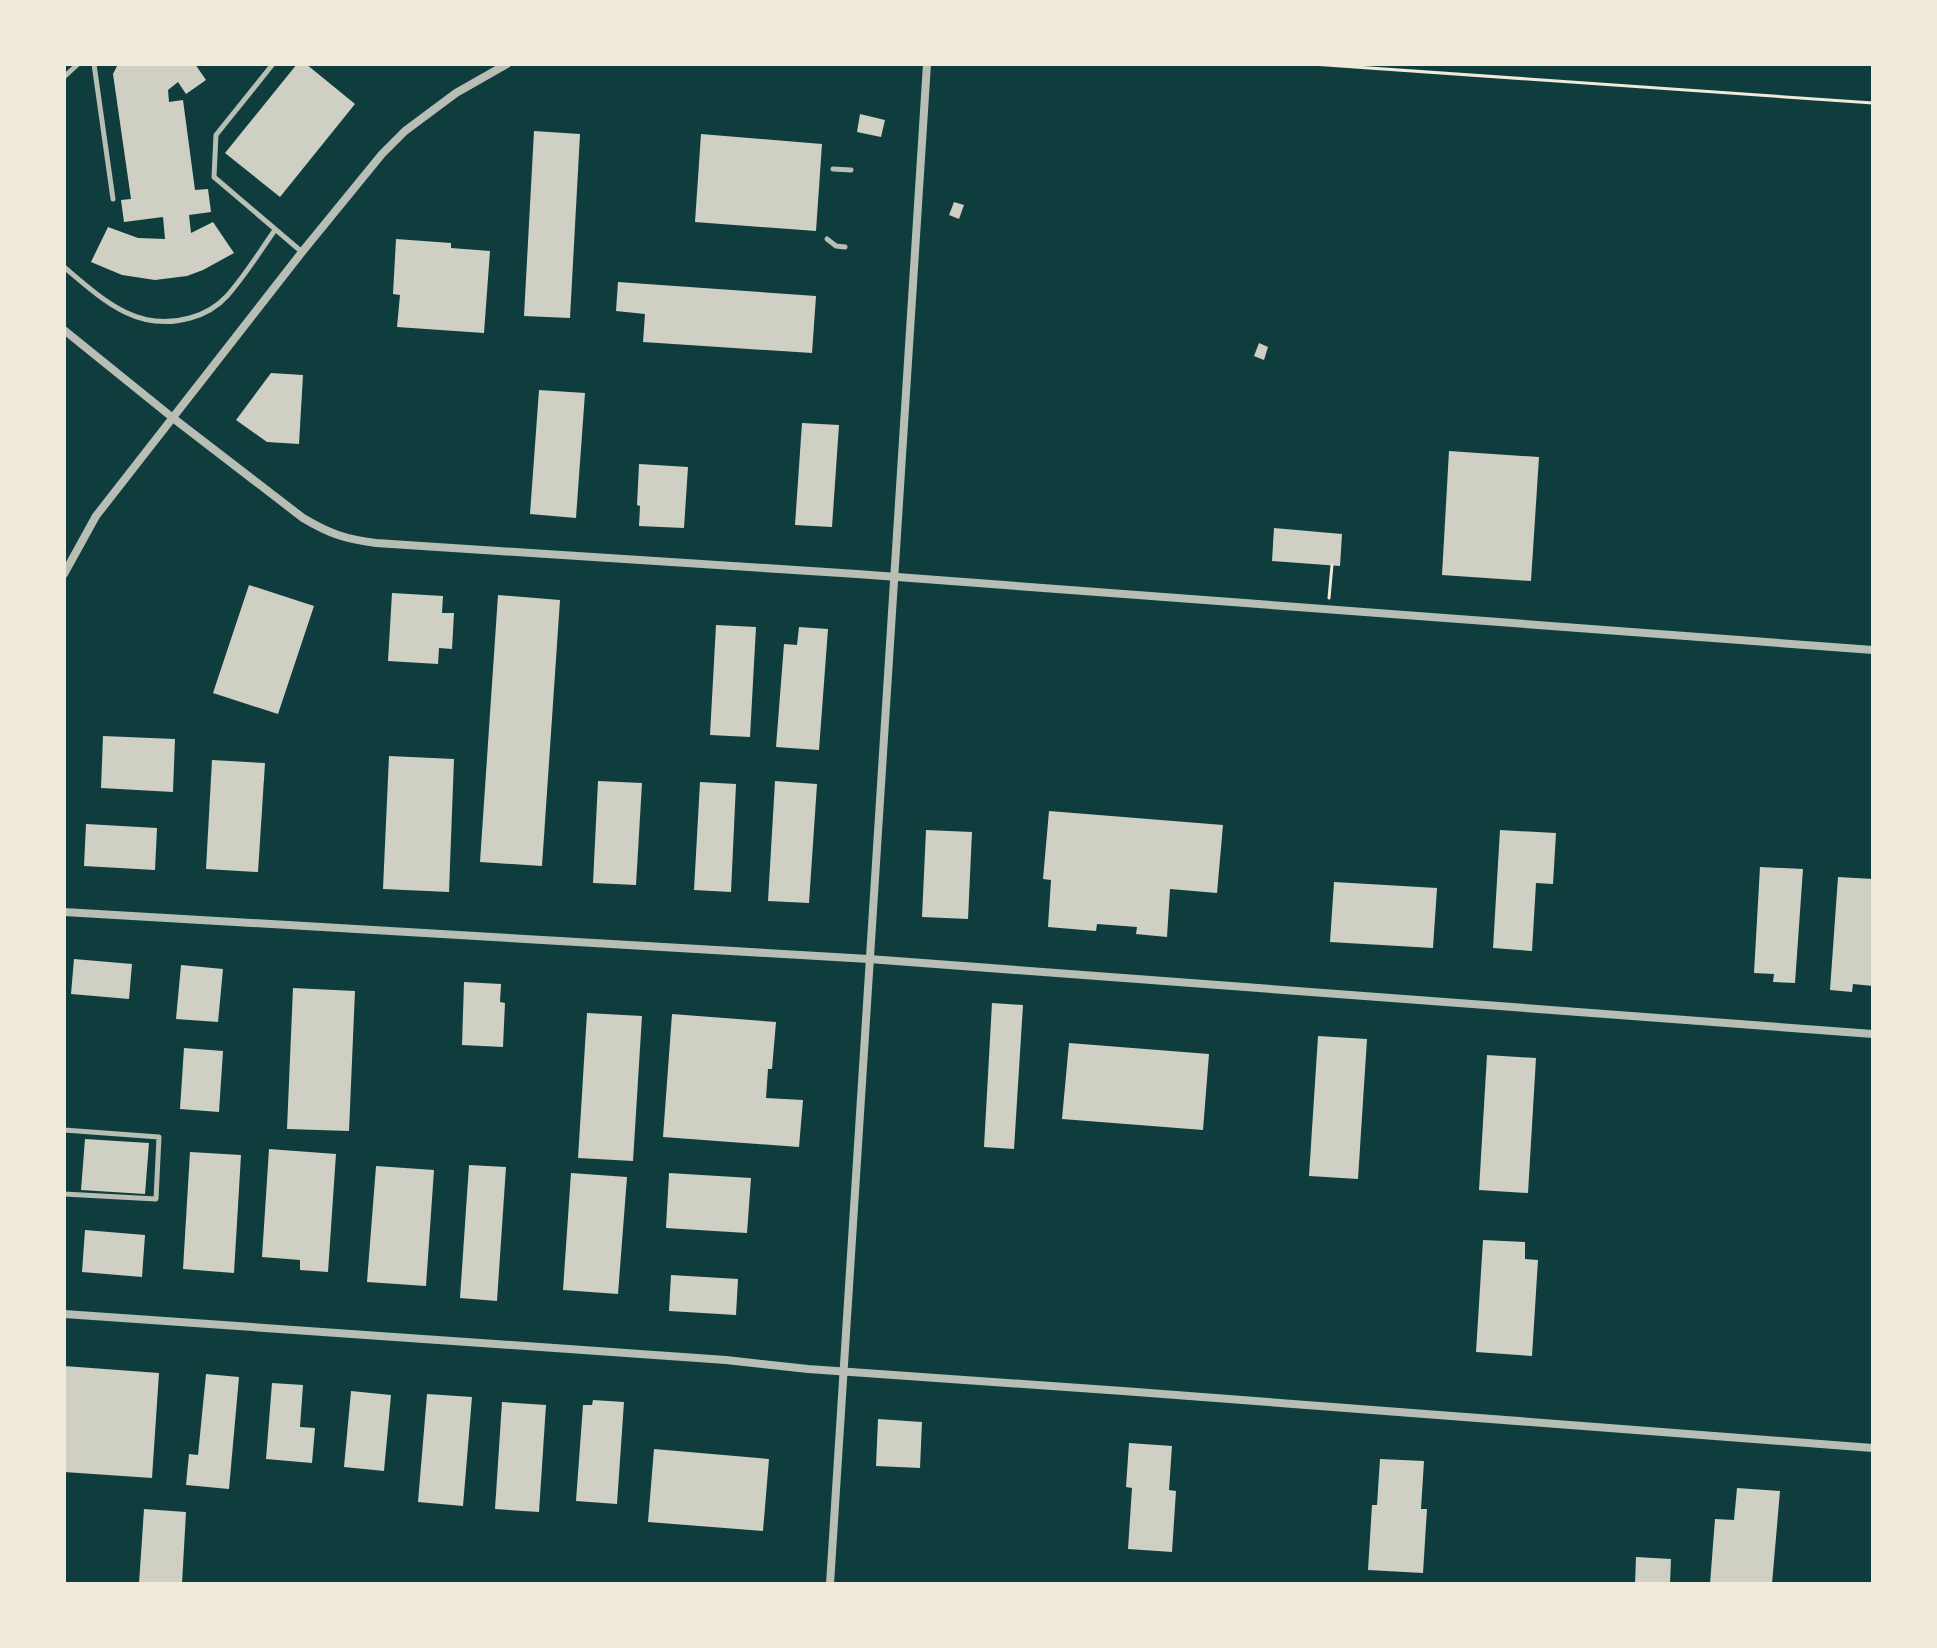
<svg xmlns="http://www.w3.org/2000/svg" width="1937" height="1648" viewBox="0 0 1937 1648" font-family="'Alegreya Sans',sans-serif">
<rect width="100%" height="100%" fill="#0f3d3e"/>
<g fill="#cfcfc3">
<polygon points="118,64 195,64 206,80 186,94 178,82 168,90 169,102 183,100 195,190 208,189 211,212 189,215 191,233 213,222 234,253 203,270 187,276 155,280 122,275 91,262 108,227 138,238 165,239 163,217 124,222 121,200 131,199 113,74"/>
<polygon points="297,64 306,64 355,104 280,197 225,153"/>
<polygon points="860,114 885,120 881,137 857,132"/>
<polygon points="534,131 580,134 570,318 524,316"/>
<polygon points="701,134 822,144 816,231 695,222"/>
<polygon points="954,202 964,205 959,219 949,215"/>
<polygon points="396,239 451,243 451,248 490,251 484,333 397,327 400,295 393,294"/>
<polygon points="618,282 816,296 812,353 643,342 645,314 616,311"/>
<polygon points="1259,343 1268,347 1264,360 1254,356"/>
<polygon points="271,373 303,375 299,444 267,442 236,420"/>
<polygon points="539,390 585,393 576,518 530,514"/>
<polygon points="802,423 839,425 832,527 795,525"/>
<polygon points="1449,451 1539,457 1531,581 1442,575"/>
<polygon points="639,464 688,467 684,528 639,526 640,506 637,505"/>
<polygon points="1274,528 1342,534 1340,566 1272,561"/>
<polygon points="249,585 314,606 278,714 213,693"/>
<polygon points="392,593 443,596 442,613 454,613 452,649 439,648 438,664 388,661"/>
<polygon points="498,595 560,600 542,866 480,862"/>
<polygon points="716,625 756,627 750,737 710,735"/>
<polygon points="799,627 828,629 819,750 776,747 784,644 797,645"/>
<polygon points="103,736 175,739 173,792 101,788"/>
<polygon points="389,756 454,759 449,892 383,889"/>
<polygon points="212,760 265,763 258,872 206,869"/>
<polygon points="598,781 642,783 636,885 593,883"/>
<polygon points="775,781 817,784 809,903 768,901"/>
<polygon points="700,782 736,784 731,892 694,890"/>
<polygon points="1049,811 1223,825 1217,893 1170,889 1167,937 1136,934 1137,927 1097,924 1096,931 1048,927 1051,880 1043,879"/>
<polygon points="86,824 157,828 155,870 84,866"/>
<polygon points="926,830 972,832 968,919 922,917"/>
<polygon points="1500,830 1556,833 1553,884 1536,883 1532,951 1493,948"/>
<polygon points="1760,867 1803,869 1795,983 1773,982 1774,974 1754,973"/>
<polygon points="1838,877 1873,879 1873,986 1853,984 1852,992 1830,990"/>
<polygon points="1334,882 1437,888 1433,948 1330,942"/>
<polygon points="74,959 132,964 129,999 71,994"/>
<polygon points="181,965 223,969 218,1022 176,1019"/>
<polygon points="464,982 501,984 500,1002 505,1003 503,1047 462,1045"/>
<polygon points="293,988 355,991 349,1131 287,1129"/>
<polygon points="992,1003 1023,1005 1014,1149 984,1147"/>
<polygon points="587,1013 642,1016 633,1161 578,1158"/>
<polygon points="672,1014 776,1022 772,1069 768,1069 766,1098 803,1100 799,1147 663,1137"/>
<polygon points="1318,1036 1367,1039 1358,1179 1309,1176"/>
<polygon points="1069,1043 1209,1054 1203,1130 1062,1119"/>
<polygon points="184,1048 223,1051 219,1112 180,1109"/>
<polygon points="1487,1055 1536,1058 1528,1193 1479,1190"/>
<polygon points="85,1139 149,1143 145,1194 81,1190"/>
<polygon points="269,1149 336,1154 328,1272 300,1270 300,1260 262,1257"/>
<polygon points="190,1152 241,1155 234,1273 183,1269"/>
<polygon points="469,1165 506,1167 497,1301 460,1298"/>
<polygon points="376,1166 434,1170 426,1286 367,1282"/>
<polygon points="571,1173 627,1177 618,1294 563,1290"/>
<polygon points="669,1173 751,1178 747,1233 666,1228"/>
<polygon points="85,1230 145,1235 142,1277 82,1272"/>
<polygon points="1483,1240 1525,1242 1525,1259 1538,1260 1532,1356 1476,1352"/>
<polygon points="671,1275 738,1279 736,1315 669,1311"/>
<polygon points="64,1366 159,1373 152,1478 64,1472"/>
<polygon points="206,1374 239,1377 229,1489 186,1485 189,1454 198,1455"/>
<polygon points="272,1383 303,1385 300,1427 315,1428 312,1463 266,1459"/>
<polygon points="351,1391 391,1395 384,1471 344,1467"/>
<polygon points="427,1394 472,1397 463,1506 418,1502"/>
<polygon points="593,1400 624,1402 617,1504 576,1501 583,1405 592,1405"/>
<polygon points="502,1402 546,1405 539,1512 495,1509"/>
<polygon points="878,1419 922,1422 920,1468 876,1466"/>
<polygon points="1129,1443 1172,1446 1169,1490 1176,1491 1172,1552 1128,1549 1132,1488 1126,1487"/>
<polygon points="654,1449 769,1459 763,1531 648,1522"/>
<polygon points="1380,1459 1424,1461 1421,1509 1427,1509 1423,1573 1368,1570 1372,1505 1377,1505"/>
<polygon points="1737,1488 1780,1491 1772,1584 1710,1584 1715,1519 1734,1520"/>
<polygon points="144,1509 186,1512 182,1584 139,1584"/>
<polygon points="1636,1557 1671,1559 1670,1584 1635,1584"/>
</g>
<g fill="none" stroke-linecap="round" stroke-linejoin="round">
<g stroke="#f1e9da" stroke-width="3">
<polyline points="1312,64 1873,103"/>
<polyline points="1329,598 1332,565"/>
</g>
<g stroke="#b8beb3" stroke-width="5">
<polyline points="94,64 113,199"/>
<polyline points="273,64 216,135 214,177 302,252"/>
<polyline points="64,77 78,64"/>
<polyline points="833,169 851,170"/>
<polyline points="827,239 836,246 845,247"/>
<path d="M64 267C102 299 137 333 190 318 205 314 217 307 227 296 245 276 260 251 275 230"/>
<polyline points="64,1130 159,1137 156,1199 64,1194"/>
</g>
<g stroke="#b8beb3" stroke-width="8">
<path d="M64 330 173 418 303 518C330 534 345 539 376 543L857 574 1873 650"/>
<polyline points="64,574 96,516 302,252 382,154 405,131 456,93 507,64"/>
<polyline points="64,912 869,959 1873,1034"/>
<polyline points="64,1314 726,1360 808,1369 1123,1391 1873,1448"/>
<polyline points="830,1584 927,64"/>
</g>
</g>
<rect width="1937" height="1648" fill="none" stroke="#f1e9da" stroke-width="132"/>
</svg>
